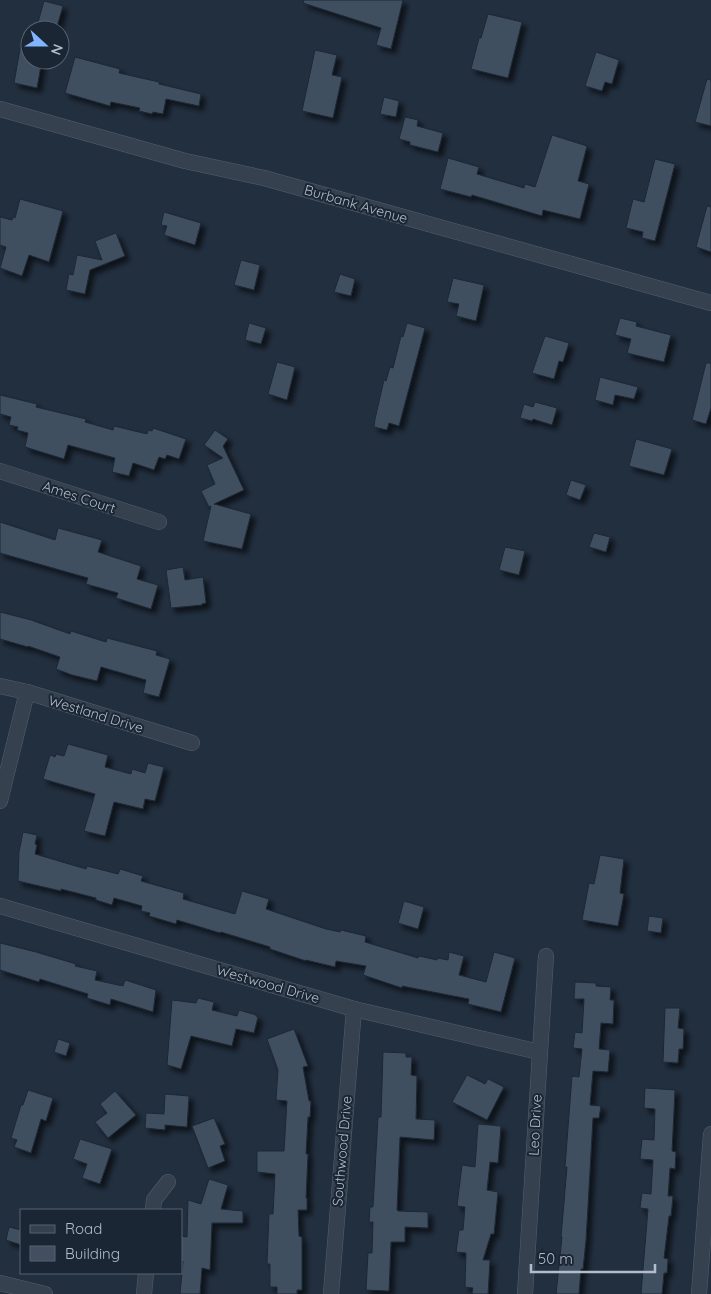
<svg xmlns="http://www.w3.org/2000/svg" width="711" height="1294" viewBox="0 0 711 1294" font-family="Quicksand,sans-serif">
<defs>
<filter id="shadow"><feDropShadow dx="4.5" dy="4.5" stdDeviation="2.5" flood-color="#0009"/></filter>
</defs>
<rect width="100%" height="100%" fill="#222f3f"/>
<g fill="#414f61" stroke="#1d2836" filter="url(#shadow)">
<polygon points="304,0 403,0 391,49 376,45 381,28 303,3"/>
<polygon points="44,1 63,6 56,30 37,26"/>
<polygon points="488,14 522,22 508,78 471,69 479,38 481,38"/>
<polygon points="23,32 30,33 30,60 42,60 37,88 14,83"/>
<polygon points="315,50 337,55 332,75 342,77 333,118 302,111"/>
<polygon points="596,52 619,60 612,84 605,82 602,91 585,86"/>
<polygon points="75,57 120,69 119,73 159,82 159,84 201,94 199,106 166,99 163,114 153,112 152,114 139,111 140,108 111,102 110,106 65,93"/>
<polygon points="707,79 711,80 711,126 695,122"/>
<polygon points="384,97 399,101 396,117 380,114"/>
<polygon points="405,117 418,120 417,126 443,133 438,152 410,145 410,142 399,139"/>
<polygon points="552,135 587,146 578,181 589,184 580,219 543,210 542,216 472,195 471,197 440,189 448,158 479,167 477,174 524,188 525,184 535,187"/>
<polygon points="655,159 675,164 655,241 642,238 643,232 626,228 633,199 644,202"/>
<polygon points="20,199 63,211 49,262 29,255 22,276 0,268 6,247 0,245 0,217 12,220 13,217 15,218"/>
<polygon points="707,206 711,207 711,252 696,247"/>
<polygon points="164,212 201,223 195,245 164,235 167,226 161,225"/>
<polygon points="116,233 125,256 90,270 85,294 66,290 69,274 73,275 77,255 102,260 95,241"/>
<polygon points="241,260 260,265 254,290 234,285"/>
<polygon points="340,274 355,279 351,296 334,292"/>
<polygon points="453,278 484,285 476,321 456,316 459,304 447,302"/>
<polygon points="620,318 637,322 636,326 671,335 664,362 627,353 631,339 615,335"/>
<polygon points="249,323 266,328 261,344 245,340"/>
<polygon points="407,323 425,328 399,426 389,423 387,430 374,427 375,419 384,380 386,381 390,367 393,368 401,336 403,337"/>
<polygon points="545,336 569,343 563,362 559,361 554,379 532,373"/>
<polygon points="277,362 295,367 287,400 268,394"/>
<polygon points="706,363 711,363 711,408 706,424 692,420"/>
<polygon points="600,377 638,387 634,399 615,395 613,405 595,400"/>
<polygon points="0,395 37,404 36,407 86,419 85,422 113,430 114,426 147,434 148,430 152,431 153,428 186,439 179,459 167,455 165,459 159,457 154,470 133,463 129,476 112,472 115,458 68,445 64,459 25,447 28,433 17,430 18,427 9,425 11,417 0,414"/>
<polygon points="535,402 557,408 552,425 533,419 532,421 520,418 524,404 533,407"/>
<polygon points="215,430 228,439 223,446 244,490 214,504 251,514 242,549 203,541 211,506 209,507 201,491 215,484 207,465 223,458 204,445"/>
<polygon points="636,439 672,449 664,475 629,466"/>
<polygon points="571,480 586,485 580,500 566,495"/>
<polygon points="0,522 55,540 58,528 102,540 98,552 141,566 137,579 158,585 151,609 116,598 118,593 86,584 88,578 0,553"/>
<polygon points="594,533 610,537 606,552 589,547"/>
<polygon points="505,547 525,551 519,575 499,570"/>
<polygon points="183,567 185,580 203,577 206,603 202,604 202,605 171,608 166,570"/>
<polygon points="0,612 31,620 70,634 71,631 106,642 107,638 157,651 156,655 170,659 159,697 143,693 146,680 101,667 97,681 72,675 56,669 60,657 28,646 28,647 0,639"/>
<polygon points="68,744 108,755 105,767 131,774 132,769 145,773 148,763 164,767 155,801 145,799 143,809 114,802 105,836 84,831 95,794 43,779 50,755 55,757 56,754 64,756"/>
<polygon points="23,832 37,835 35,844 37,845 35,854 86,869 87,866 118,874 120,869 143,876 141,881 184,893 183,899 235,914 242,891 269,899 266,909 326,929 340,932 341,930 366,936 365,942 418,958 419,956 437,960 437,958 448,960 449,952 464,956 459,975 486,982 494,952 515,958 501,1012 468,1004 469,999 402,986 402,988 363,975 366,966 336,961 335,967 306,960 306,961 270,949 270,947 221,932 220,933 177,920 176,924 149,916 150,913 141,911 142,906 114,898 112,905 96,900 96,898 61,889 61,891 18,881 19,852"/>
<polygon points="600,855 624,859 620,893 624,894 618,926 582,920 589,883 594,884"/>
<polygon points="404,901 424,907 418,929 398,923"/>
<polygon points="649,916 663,918 661,933 647,931"/>
<polygon points="0,943 36,952 76,964 75,966 97,971 95,980 123,986 125,980 156,990 153,1012 111,999 110,1005 87,998 88,994 40,979 39,982 0,970"/>
<polygon points="575,982 596,983 596,986 611,987 610,1000 614,1000 613,1024 601,1023 599,1049 610,1050 608,1072 593,1071 590,1105 601,1106 599,1118 593,1118 586,1240 583,1269 581,1269 579,1294 556,1294 562,1237 561,1237 567,1167 565,1167 572,1076 579,1077 582,1049 573,1048 575,1032 582,1033 584,999 574,999"/>
<polygon points="198,998 214,1002 212,1010 237,1016 239,1010 256,1015 256,1016 258,1017 254,1033 236,1029 232,1046 191,1036 181,1069 167,1065 172,1000 196,1003"/>
<polygon points="665,1008 680,1008 678,1028 684,1029 683,1049 679,1049 678,1063 663,1062"/>
<polygon points="294,1029 308,1066 303,1067 309,1101 311,1101 310,1117 308,1117 306,1154 308,1154 306,1198 307,1198 307,1210 298,1210 299,1236 302,1237 302,1290 297,1290 297,1294 277,1294 277,1287 270,1287 270,1264 267,1264 269,1214 273,1214 275,1174 257,1172 257,1151 284,1151 287,1101 276,1100 278,1070 267,1039"/>
<polygon points="58,1039 70,1043 66,1056 54,1052"/>
<polygon points="383,1052 406,1053 406,1057 412,1057 411,1075 417,1076 416,1119 435,1120 434,1140 400,1137 397,1210 398,1211 428,1212 428,1228 405,1227 405,1242 391,1242 389,1291 366,1290 368,1253 372,1253 373,1222 369,1222 370,1207 373,1207 378,1117 381,1117"/>
<polygon points="467,1075 485,1084 488,1079 504,1087 487,1120 452,1102"/>
<polygon points="645,1088 675,1090 672,1151 676,1152 675,1169 670,1168 668,1196 673,1196 671,1216 669,1216 664,1258 668,1259 667,1273 664,1273 662,1294 641,1294 648,1209 640,1208 642,1193 651,1194 653,1160 640,1159 642,1139 654,1140 655,1109 644,1108"/>
<polygon points="28,1090 53,1098 46,1121 41,1119 31,1153 14,1147 17,1140 11,1138 21,1105 23,1105"/>
<polygon points="115,1091 136,1115 108,1138 95,1122 107,1113 100,1104"/>
<polygon points="165,1094 189,1096 187,1127 165,1125 165,1130 145,1128 146,1113 164,1114"/>
<polygon points="214,1118 225,1144 220,1146 225,1161 208,1168 192,1126"/>
<polygon points="478,1124 501,1126 498,1163 490,1162 487,1190 498,1192 494,1234 491,1234 483,1260 490,1260 488,1294 472,1294 473,1288 465,1287 466,1253 456,1252 459,1230 463,1230 465,1207 457,1206 462,1165 475,1167"/>
<polygon points="80,1139 112,1149 100,1184 82,1178 87,1164 73,1159"/>
<polygon points="209,1179 228,1185 221,1209 243,1211 243,1223 212,1223 210,1270 202,1268 200,1294 180,1294 183,1261 181,1261 181,1236 187,1237 188,1200 201,1204"/>
<polygon points="9,1227 21,1230 21,1245 6,1240"/>
</g>
<g fill="none" stroke-linecap="round" stroke-linejoin="round">
<defs>
<g id="street">
<polyline points="0,109 185,161 264,178 711,303"/>
<polyline points="0,471 159,522"/>
<polyline points="0,686 27,692 192,743"/>
<polyline points="0,801 27,692"/>
<polyline points="0,906 354,1009 539,1052"/>
<polyline points="153,1210 154,1200 168,1182"/>
<polyline points="0,1283 45,1294"/>
<polyline points="144,1294 146,1273"/>
<polyline points="331,1294 354,1009"/>
<polyline points="525,1294 546,956"/>
<polyline points="699,1294 711,1134"/>
</g>
</defs>
<use href="#street" stroke="#545f6d" stroke-width="16"/>
<use href="#street" stroke="#36414f" stroke-width="15"/>
</g>
<g text-anchor="middle" stroke-width="4" stroke-linejoin="round" paint-order="stroke">
<g font-size="14" fill="#b2bcca" stroke="#1b2634">
<text transform="translate(356 204) rotate(16)" y="5">Burbank Avenue</text>
<text transform="translate(79 497) rotate(18)" y="5">Ames Court</text>
<text transform="translate(96 714) rotate(17)" y="5">Westland Drive</text>
<text transform="translate(268 984) rotate(16)" y="5">Westwood Drive</text>
<text transform="translate(535 1125) rotate(-87)" y="5">Leo Drive</text>
<text transform="translate(342 1151) rotate(-85)" y="5">Southwood Drive</text>
</g>
</g>
<rect x="20" y="1209" width="162" height="65" fill="#1b2634" stroke="#576270"/>
<rect x="30" y="1225" width="25" height="8" fill="#36414f" stroke="#576270"/>
<text x="65" y="1234" font-size="15" fill="#b2bcca">Road</text>
<rect x="30" y="1246" width="25" height="15" fill="#414f61" stroke="#576270"/>
<text x="65" y="1259" font-size="15" fill="#b2bcca">Building</text>
<g transform="translate(45 45) rotate(111)"><circle r="24" fill="#1b2634" stroke="#576270"/>
<path d="M0-4L9 19L0 12L-9 19Z" fill="#83b4fe"/>
<text y="-8" font-size="14" font-weight="bold" text-anchor="middle" fill="#b2bcca">N</text>
</g>
<path d="M531 1264v8h124v-8" fill="none" stroke="#b2bcca" stroke-width="2.5"/>
<text x="538" y="1264" font-size="15" fill="#b2bcca" stroke="#1b2634" stroke-width="4" paint-order="stroke">50 m</text>
</svg>
